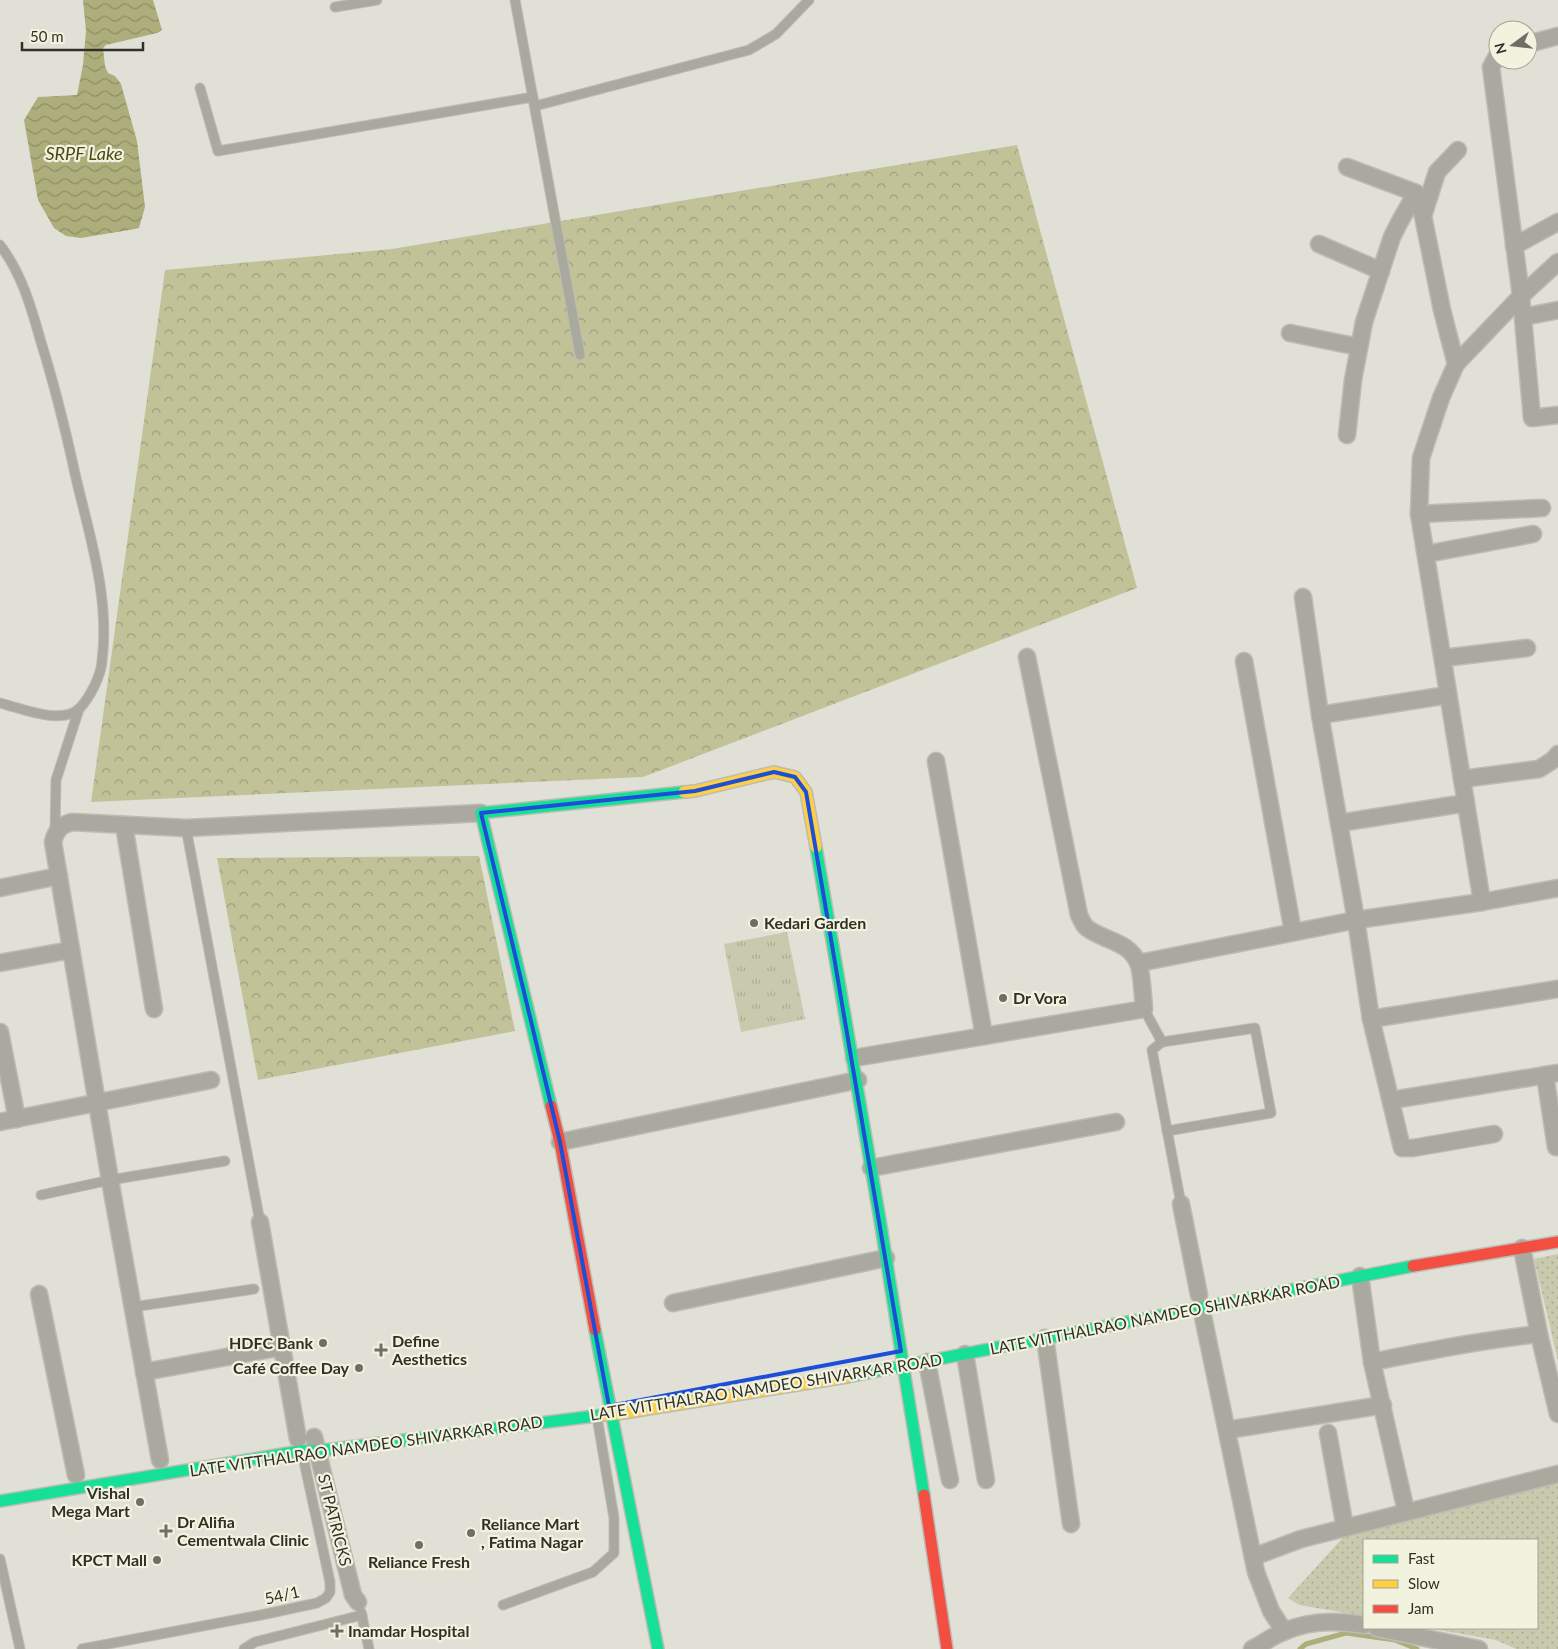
<svg xmlns="http://www.w3.org/2000/svg" width="1558" height="1649" viewBox="0 0 1558 1649" font-family="Lato,sans-serif">
<defs>
<pattern id="grass-tufts" width="24" height="20" patternUnits="userSpaceOnUse" patternTransform="scale(1.25)"><rect width="24" height="20" fill="#c9c9ad"/><path d="M3 7l-1-3M5 7V3M7 7l1-3M15 17l-1-3M17 17v-4M19 17l1-3" fill="none" stroke="#adad95"/></pattern>
<pattern id="forest-crowns" width="20" height="18" patternUnits="userSpaceOnUse" patternTransform="scale(1.25)"><rect width="20" height="18" fill="#c2c299"/><path d="M2 6a3 3 0 1 1 6 0M12 15a3 3 0 1 1 6 0" fill="none" stroke="#9e9e7d"/></pattern>
<pattern id="park-dots" width="8" height="8" patternUnits="userSpaceOnUse" patternTransform="scale(1.25)"><rect width="8" height="8" fill="#c9c9ad"/><path d="M2 2h.1M6 6h.1" fill="none" stroke="#adad95" stroke-width="1.8" stroke-linecap="round"/></pattern>
<pattern id="water-waves" width="16" height="10" patternUnits="userSpaceOnUse" patternTransform="scale(1.25)"><rect width="16" height="10" fill="#aeae7c"/><path d="M0 5q4-4 8 0t8 0" fill="none" stroke="#8e8e66"/></pattern>
</defs>
<rect width="100%" height="100%" fill="#e0e0d6"/>
<polygon fill="url(#grass-tufts)" points="787,932 805,1019 741,1032 724,944"/>
<g fill="url(#forest-crowns)">
<polygon points="1017,145 1137,588 643,777 91,802 165,270 392,249"/>
<polygon points="479,856 515,1031 258,1080 217,858"/>
</g>
<g fill="url(#park-dots)">
<polygon points="1558,1254 1558,1361 1534,1259"/>
<polygon points="1558,1483 1558,1649 1516,1649 1496,1640 1428,1628 1537,1628 1537,1540 1364,1540 1364,1616 1299,1605 1288,1598 1347,1533 1352,1530"/>
</g>
<polygon fill="url(#water-waves)" points="83,0 153,0 162,30 157,33 106,45 103,48 105,66 108,73 115,76 121,84 137,141 145,207 139,228 135,229 81,238 66,236 54,228 38,200 24,120 38,97 77,95 83,65 86,31"/>
<g fill="none" stroke-linecap="round" stroke-linejoin="round">
<polyline stroke="#aeae7c" stroke-width="5" points="1300,1649 1306,1644 1346,1633 1395,1640 1417,1649"/>
<defs>
<g id="lane">
<polyline points="515,0 580,355"/>
<polyline points="335,7 377,0"/>
<polyline points="200,88 218,151 533,97"/>
<polyline points="535,106 749,50 776,34 809,0"/>
<path d="M0 245C22 274 31 307 41 342 55 387 66 432 76 478 90 537 110 599 102 661 101 676 90 697 80 708 62 726 21 708 0 703"/>
<polyline points="186,828 260,1222"/>
<polyline points="55,832 56,780 79,709"/>
<polyline points="1144,1009 1162,1042 1152,1050 1181,1204"/>
<polyline points="1162,1042 1255,1028 1271,1113 1167,1131"/>
<polyline points="41,1195 110,1180 225,1161"/>
<polyline points="133,1307 254,1289"/>
<polyline points="0,1559 20,1649"/>
<polyline points="503,1605 593,1572 614,1553 614,1518 597,1417"/>
<polyline points="361,1612 369,1649"/>
<polyline points="82,1649 261,1615 317,1603 326,1598 330,1592 330,1582 302,1452"/>
<polyline points="244,1649 255,1642 362,1615"/>
</g>
<g id="street">
<polyline points="1528,44 1558,36"/>
<polyline points="1498,54 1491,67 1521,296 1532,418 1558,415"/>
<polyline points="1347,167 1416,193"/>
<polyline points="1423,216 1437,172 1458,150"/>
<polyline points="1319,244 1381,271"/>
<polyline points="1514,246 1558,222"/>
<polyline points="1523,317 1558,310"/>
<polyline points="1290,333 1359,347"/>
<polyline points="1347,435 1353,380 1364,322 1392,237 1399,223 1416,193 1423,216 1442,310 1456,364"/>
<polyline points="1419,514 1542,508"/>
<polyline points="1426,554 1533,534"/>
<polyline points="1303,597 1320,715 1356,920 1371,1019 1402,1148 1413,1148 1494,1134"/>
<polyline points="1443,658 1527,648"/>
<polyline points="1244,661 1293,932"/>
<polyline points="1320,715 1448,695"/>
<polyline points="936,761 984,1036"/>
<polyline points="1462,779 1539,769 1553,760 1558,754"/>
<polyline points="1339,823 1466,803"/>
<polyline points="124,825 154,1009"/>
<polyline points="0,888 59,876"/>
<polyline points="1482,902 1419,514 1421,458 1441,398 1456,364 1521,296 1558,262"/>
<polyline points="0,963 71,950"/>
<polyline points="1139,963 1356,920 1482,902 1558,888"/>
<polyline points="1371,1019 1558,989"/>
<polyline points="0,1032 17,1119"/>
<path d="M854 1058 1144 1009C1143 999 1142 971 1138 963 1129 941 1104 941 1087 928 1083 925 1081 919 1079 915L1027 657"/>
<polyline points="1545,1075 1556,1147"/>
<polyline points="1392,1100 1558,1073"/>
<polyline points="0,1122 211,1080"/>
<polyline points="560,1142 858,1080"/>
<polyline points="871,1168 1116,1122"/>
<polyline points="1181,1204 1199,1295"/>
<polyline points="260,1222 298,1439"/>
<polyline points="1522,1248 1539,1334 1558,1414"/>
<polyline points="1360,1276 1372,1362 1406,1511"/>
<polyline points="39,1294 76,1475"/>
<polyline points="673,1303 886,1258"/>
<polyline points="1201,1307 1256,1572 1271,1611 1284,1631"/>
<polyline points="1045,1338 1071,1524"/>
<polyline points="965,1354 986,1480"/>
<polyline points="927,1362 950,1480"/>
<path d="M1372 1362C1428 1351 1482 1340 1539 1334"/>
<polyline points="144,1372 282,1347"/>
<polyline points="1227,1430 1383,1405"/>
<polyline points="1328,1433 1345,1528"/>
<polyline points="314,1437 353,1595 358,1602"/>
<path d="M160 1460 110 1180 53 842C56 830 61 825 72 822L186 828 481 813"/>
<polyline points="1253,1557 1301,1539 1558,1474"/>
<polyline points="1377,1628 1479,1649"/>
<path d="M1252 1649C1263 1644 1272 1636 1283 1632 1309 1620 1337 1620 1364 1625"/>
</g>
<g id="fast">
<polyline points="816,847 880,1220 924,1495"/>
<polyline points="551,1106 481,813 684,792"/>
<polyline points="595,1330 658,1649"/>
<polyline points="847,1377 1413,1266"/>
<polyline points="0,1501 301,1451 317,1451 603,1415"/>
</g>
<g id="slow">
<polyline points="684,792 695,791 774,772 795,777 806,792 816,847"/>
<polyline points="603,1415 611,1415 847,1377"/>
</g>
<g id="jam">
<polyline points="551,1106 560,1142 595,1330"/>
<polyline points="1413,1266 1558,1242"/>
<polyline points="924,1495 947,1649"/>
</g>
</defs>
<use href="#lane" stroke="#bcbcb4" stroke-width="11"/>
<use href="#street" stroke="#bcbcb4" stroke-width="19"/>
<use href="#fast" stroke="#bcbcb4" stroke-width="14"/>
<use href="#slow" stroke="#bcbcb4" stroke-width="14"/>
<use href="#jam" stroke="#bcbcb4" stroke-width="14"/>
<use href="#lane" stroke="#a9a99f" stroke-width="9"/>
<use href="#street" stroke="#a9a99f" stroke-width="16"/>
<use href="#fast" stroke="#16e098" stroke-width="11"/>
<use href="#slow" stroke="#ffcf43" stroke-width="11"/>
<use href="#jam" stroke="#f24e42" stroke-width="11"/>
</g>
<path fill="none" stroke="#1d4ed8" stroke-width="4" stroke-linejoin="round" d="M774 772 795 777 806 792 901 1351 609 1406 560 1142 481 813 695 791Z"/>
<g fill="#6e6e65" stroke="#f2f3de" stroke-width="2">
<circle cx="754" cy="923" r="5"/>
<circle cx="1003" cy="998" r="5"/>
<circle cx="323" cy="1343" r="5"/>
<path d="M378.5 1342.5h5v5h5v5h-5v5h-5v-5h-5v-5h5z"/>
<circle cx="359" cy="1368" r="5"/>
<circle cx="140" cy="1502" r="5"/>
<path d="M163.5 1523.5h5v5h5v5h-5v5h-5v-5h-5v-5h5z"/>
<circle cx="471" cy="1533" r="5"/>
<circle cx="419" cy="1545" r="5"/>
<circle cx="157" cy="1560" r="5"/>
<path d="M334.5 1623.5h5v5h5v5h-5v5h-5v-5h-5v-5h5z"/>
</g>
<g text-anchor="middle" stroke-width="4.5" stroke-linejoin="round" paint-order="stroke">
<g font-size="16" font-weight="bold" fill="#303028" stroke="#f2f3de" text-anchor="start">
<text x="764" y="929">Kedari Garden</text>
<text x="1013" y="1004">Dr Vora</text>
<text x="392" y="1347">Define<tspan x="392" dy="18">Aesthetics</tspan></text>
<text x="313" y="1349" text-anchor="end">HDFC Bank</text>
<text x="349" y="1374" text-anchor="end">Café Coffee Day</text>
<text x="130" y="1499" text-anchor="end">Vishal<tspan x="130" dy="18">Mega Mart</tspan></text>
<text x="177" y="1528">Dr Alifia<tspan x="177" dy="18">Cementwala Clinic</tspan></text>
<text x="481" y="1530">Reliance Mart<tspan x="481" dy="18">, Fatima Nagar</tspan></text>
<text x="147" y="1566" text-anchor="end">KPCT Mall</text>
<text x="419" y="1568" text-anchor="middle">Reliance Fresh</text>
<text x="348" y="1637">Inamdar Hospital</text>
</g>
<g font-size="16" fill="#303028" stroke="#f2f3de">
<text transform="translate(1165 1315) rotate(-11)" y="6">LATE VITTHALRAO NAMDEO SHIVARKAR ROAD</text>
<text transform="translate(766 1387) rotate(-9)" y="6">LATE VITTHALRAO NAMDEO SHIVARKAR ROAD</text>
<text transform="translate(366 1446) rotate(-8)" y="6">LATE VITTHALRAO NAMDEO SHIVARKAR ROAD</text>
<text transform="translate(335 1520) rotate(76)" y="6">ST PATRICKS</text>
<text transform="translate(282 1595) rotate(-13)" y="6">54/1</text>
</g>
<g font-size="18" font-style="italic" fill="#4c4b17" stroke="#f2f3de">
<text x="84" y="160">SRPF Lake</text>
</g>
</g>
<rect x="1363" y="1539" width="175" height="90" fill="#f2f3de" stroke="#a4a595"/>
<rect x="1373" y="1555" width="25" height="8" fill="#16e098" stroke="#a4a595"/>
<text x="1408" y="1564" font-size="15" fill="#303028">Fast</text>
<rect x="1373" y="1580" width="25" height="8" fill="#ffcf43" stroke="#a4a595"/>
<text x="1408" y="1589" font-size="15" fill="#303028">Slow</text>
<rect x="1373" y="1605" width="25" height="8" fill="#f24e42" stroke="#a4a595"/>
<text x="1408" y="1614" font-size="15" fill="#303028">Jam</text>
<g transform="translate(1513 45) rotate(255)"><circle r="24" fill="#f2f3de" stroke="#a4a595"/>
<path d="M0-4L9 19L0 12L-9 19Z" fill="#6e6e65"/>
<text y="-8" font-size="14" font-weight="bold" text-anchor="middle" fill="#303028">N</text>
</g>
<path d="M22 42v8h121v-8" fill="none" stroke="#303028" stroke-width="2.5"/>
<text x="30" y="42" font-size="15" fill="#303028" stroke="#f2f3de" stroke-width="4" paint-order="stroke">50 m</text>
</svg>
